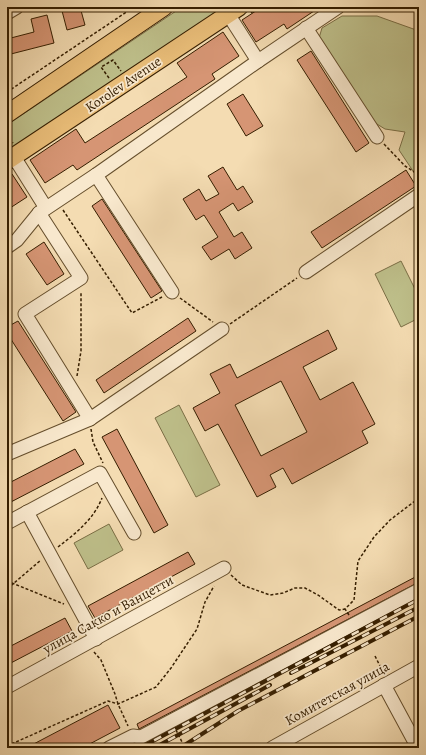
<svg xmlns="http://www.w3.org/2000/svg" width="426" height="755" viewBox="0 0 426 755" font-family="Alegreya,serif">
<rect width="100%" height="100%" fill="#f4dcb2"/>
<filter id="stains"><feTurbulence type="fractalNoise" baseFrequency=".005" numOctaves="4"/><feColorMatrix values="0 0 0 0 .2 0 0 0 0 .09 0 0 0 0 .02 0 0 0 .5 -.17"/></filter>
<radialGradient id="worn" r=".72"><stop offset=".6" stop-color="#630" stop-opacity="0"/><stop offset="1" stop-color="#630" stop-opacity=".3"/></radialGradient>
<g fill="#bebf8a" stroke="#7a6e45">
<polygon points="182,7 233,7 7,157 7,125"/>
<polygon points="342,16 377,16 419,31 419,180 399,150 405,132 385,129 372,121 319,38 322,28"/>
<polygon points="401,261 419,297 419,318 401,327 375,274"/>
<polygon points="179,405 220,485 196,497 155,418"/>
<polygon points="109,524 123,550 88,569 74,543"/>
</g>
<g fill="#d69574" stroke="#351e00" fill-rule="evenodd">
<polygon points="61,7 80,7 85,25 67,30"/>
<polygon points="262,7 320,7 287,29 284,24 256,42 242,20"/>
<polygon points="47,15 54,43 7,55 7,39 34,32 31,19"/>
<polygon points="223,32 239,56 212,74 215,79 77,170 73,165 45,183 30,160 76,129 85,143 187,77 177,63"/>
<polygon points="311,51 369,143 356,152 297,60"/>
<polygon points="243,94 263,126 246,136 227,104"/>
<polygon points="223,167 237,190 243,186 253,202 238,211 233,203 219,212 234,237 242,232 252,248 235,259 229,249 211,260 202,247 218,237 204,215 196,220 183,199 199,189 206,201 219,194 208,176"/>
<polygon points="406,170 416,186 322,248 311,232"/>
<polygon points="12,174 27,197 7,210 7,177"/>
<polygon points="102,199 162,291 151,298 92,206"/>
<polygon points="44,242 64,274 47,285 26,254"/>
<polygon points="188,318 196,331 104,393 96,380"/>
<polygon points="18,321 76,412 63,421 7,333 7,327"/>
<path d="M328 330 337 349 303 367 320 400 353 382 375 424 362 431 368 443 292 484 283 468 270 475 276 487 257 497 218 424 205 431 193 408 220 393 210 374 230 364 237 378ZM281 381 307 432 261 456 235 405Z"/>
<polygon points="117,429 168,525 154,533 102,437"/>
<polygon points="75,449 84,464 7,504 7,484"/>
<polygon points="188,552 195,564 95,618 88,606"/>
<polygon points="419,575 419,582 139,729 137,724"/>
<polygon points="65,618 72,631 7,665 7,648"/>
<polygon points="108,705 120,728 82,748 26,748"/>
</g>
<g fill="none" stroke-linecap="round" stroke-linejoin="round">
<defs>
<g id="minor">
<polyline points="7,13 17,7"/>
<polyline points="228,14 258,61"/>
<polyline points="306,28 377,137"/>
<polyline points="14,157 46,208"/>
<polyline points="96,175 172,292"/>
<polyline points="39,213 81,278 25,314 90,419"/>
<polyline points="7,247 17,240 39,213 96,175 258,61 338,7"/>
<polyline points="306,272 419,195"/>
<polyline points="7,454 90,419 222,329"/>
<polyline points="27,512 96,639"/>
<polyline points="7,523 100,473 134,533"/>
<polyline points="384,685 418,748"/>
<polyline points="7,687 224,568"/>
<polyline points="109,748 133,736 141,737 419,590"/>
<polyline points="272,748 419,666"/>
</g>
<g id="major">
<polyline points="7,114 164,7"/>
<polyline points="7,161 239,7"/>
</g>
</defs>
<use href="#minor" stroke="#654e2c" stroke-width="15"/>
<use href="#major" stroke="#351e00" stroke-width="19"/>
<g stroke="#351e00" stroke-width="1.5" stroke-dasharray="3 2" stroke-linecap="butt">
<polyline points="251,13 259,7"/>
<polyline points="109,78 101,67 113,60 121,71"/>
<polyline points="7,92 134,7"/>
<polyline points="7,134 13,143"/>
<polyline points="384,144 405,166 419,175"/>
<polyline points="63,210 132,313 162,297"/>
<polyline points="180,298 213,322"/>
<polyline points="230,324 297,278"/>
<polyline points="77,376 81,351 81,292"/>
<polyline points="91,429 93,442 103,463"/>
<path d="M58 547C75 534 94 519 102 498"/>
<polyline points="231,575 242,585 270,595 283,593 295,588 305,588 318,595 339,610 345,609"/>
<polyline points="7,581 64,604"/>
<polyline points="7,589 41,560"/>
<polyline points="349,615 345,609 354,600 358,561 374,537 390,520 419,498"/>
<polyline points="94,652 101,660 115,694 118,704 128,726"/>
<polyline points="375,656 384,674"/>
<polyline points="176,730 185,748"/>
<polyline points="7,746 108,701 118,704 156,687 171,668 197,629 205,602 214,586"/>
</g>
<use href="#minor" stroke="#f8e8cd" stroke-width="13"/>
<use href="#major" stroke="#eabe79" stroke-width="17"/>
<defs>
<g id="rail">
<polyline points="291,673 419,607"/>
<polyline points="140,748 419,599"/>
<polyline points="154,748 270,685"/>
<polyline points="180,748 238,711 419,616"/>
</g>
</defs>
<use href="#rail" stroke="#351e00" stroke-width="4"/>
<use href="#rail" stroke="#f8e8cd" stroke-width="2.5" stroke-dasharray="8" stroke-linecap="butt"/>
</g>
<g text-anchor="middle" stroke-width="3.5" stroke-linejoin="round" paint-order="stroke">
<g font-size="14" fill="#351e00" stroke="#f8e8cd">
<text transform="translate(123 84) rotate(-34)" y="5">Korolev Avenue</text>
<text transform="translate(108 614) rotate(-29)" y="5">улица Сакко и Ванцетти</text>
<text transform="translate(337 693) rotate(-29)" y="5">Комитетская улица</text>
</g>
</g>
<rect width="426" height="755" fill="none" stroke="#f4dcb2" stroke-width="24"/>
<rect x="8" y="8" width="410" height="739" fill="none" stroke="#351e00" stroke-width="2"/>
<rect x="12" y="12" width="402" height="731" fill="none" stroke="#351e00"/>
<rect width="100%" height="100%" filter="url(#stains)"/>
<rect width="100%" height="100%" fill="url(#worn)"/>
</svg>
